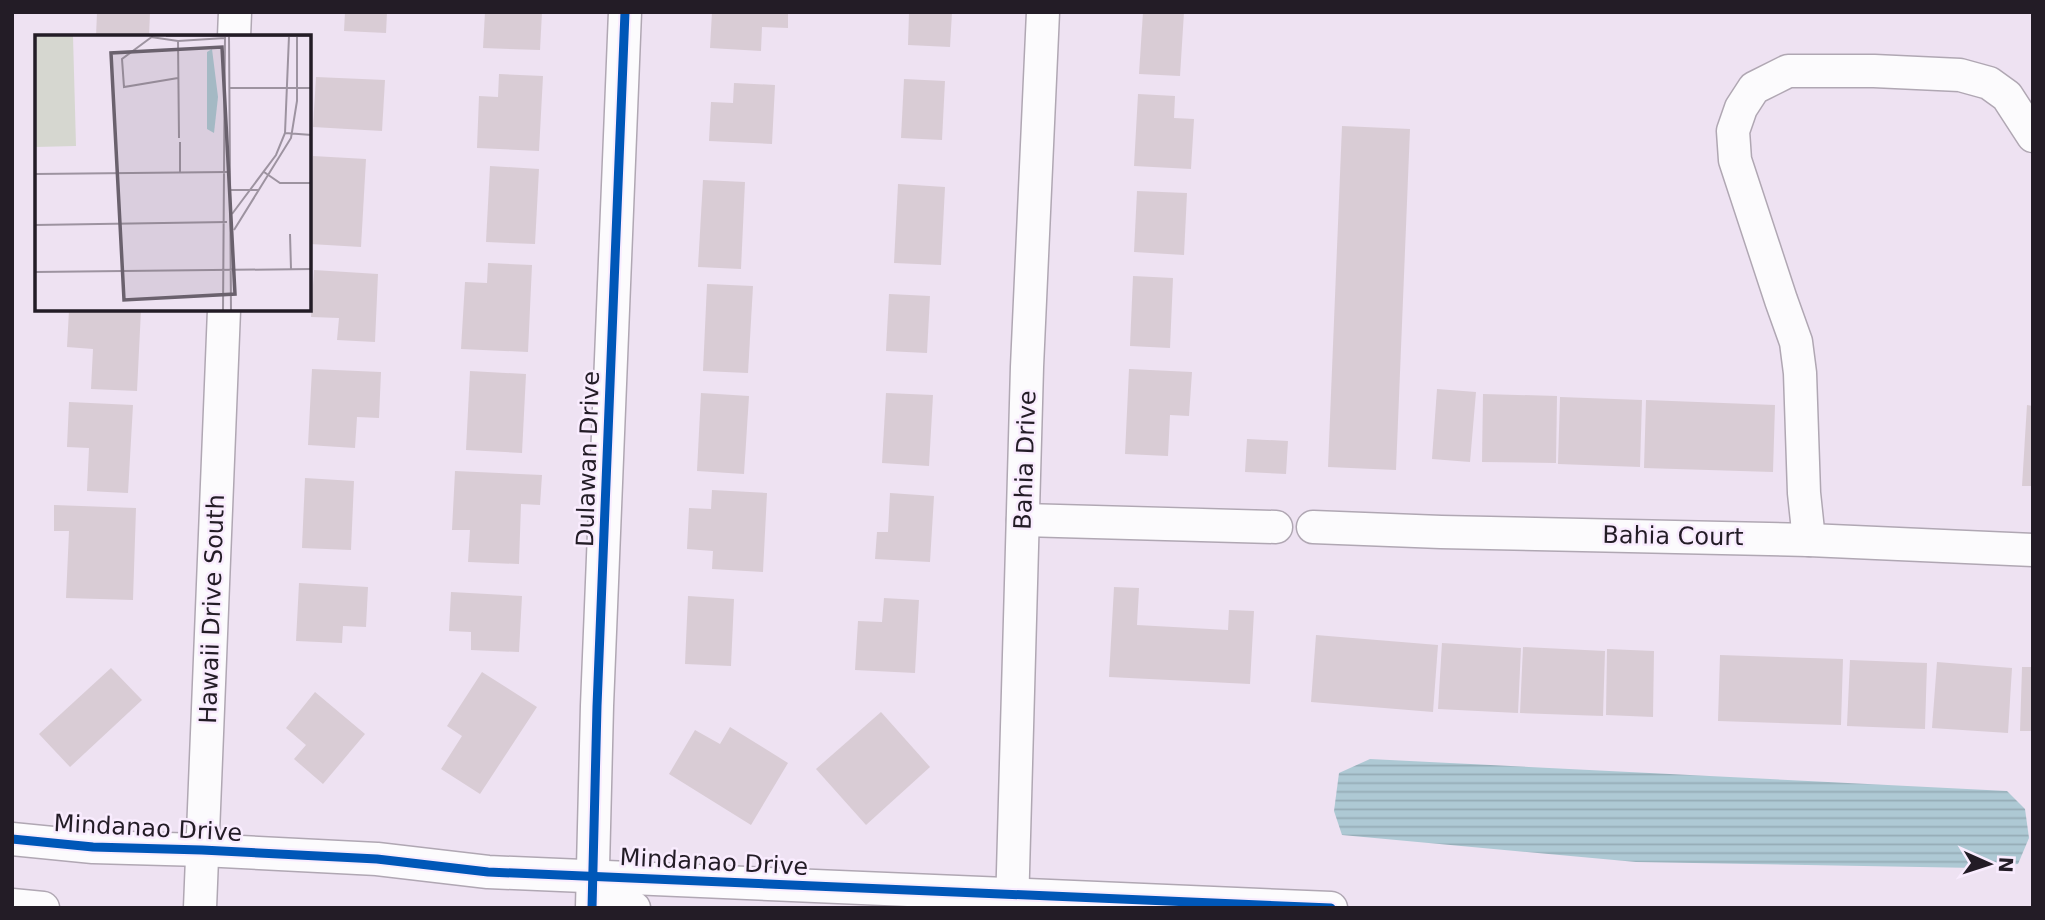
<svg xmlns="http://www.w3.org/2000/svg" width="2045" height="920" viewBox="0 0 2045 920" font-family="'DejaVu Sans',sans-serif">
<defs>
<pattern id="water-rules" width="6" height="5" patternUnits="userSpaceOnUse" patternTransform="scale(1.75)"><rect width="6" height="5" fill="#aec9d4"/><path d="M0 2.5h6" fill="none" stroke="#95acb6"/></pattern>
</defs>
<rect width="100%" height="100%" fill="#eee2f2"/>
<polygon fill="url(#water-rules)" points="1370,759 2007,791 2025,809 2029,838 2018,864 1977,868 1636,862 1342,835 1334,811 1339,773"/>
<g fill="#d9ccd5">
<polygon points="97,12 150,12 149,37 96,37"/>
<polygon points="345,12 387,12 386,33 344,31"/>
<polygon points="485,12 542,12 540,50 483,48"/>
<polygon points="712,12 788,12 788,28 762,27 761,51 710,48"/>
<polygon points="909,12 952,12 950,47 908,45"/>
<polygon points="1143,12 1184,12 1180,76 1139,74"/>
<polygon points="499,74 543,76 539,151 477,148 479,96 498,97"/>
<polygon points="316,77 385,80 382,131 313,127"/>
<polygon points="904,79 945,81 942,140 901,138"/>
<polygon points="734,83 775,85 772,144 709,141 711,102 733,103"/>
<polygon points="1138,94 1175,96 1174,118 1194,119 1191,169 1134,166"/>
<polygon points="1342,126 1410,129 1396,470 1328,467"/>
<polygon points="313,156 366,159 361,247 310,244"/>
<polygon points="490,166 539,169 535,244 486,242"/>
<polygon points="703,180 745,182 741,269 698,267"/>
<polygon points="898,184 945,187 941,265 894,263"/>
<polygon points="1137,191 1187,193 1184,255 1134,252"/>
<polygon points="488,263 532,265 528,352 461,349 465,282 487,283"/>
<polygon points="314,270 378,274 375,342 337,340 339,318 311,317"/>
<polygon points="1133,276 1173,278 1170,348 1130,346"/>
<polygon points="707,284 753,286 748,373 703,371"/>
<polygon points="889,294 930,296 927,353 886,351"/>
<polygon points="69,310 141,310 137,391 91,389 93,349 67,347"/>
<polygon points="312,369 381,372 379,418 357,417 355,448 308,445"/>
<polygon points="1129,369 1192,372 1189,416 1170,415 1168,456 1125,454"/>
<polygon points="470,371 526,374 522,453 466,450"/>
<polygon points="1437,389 1476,392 1470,462 1432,459"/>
<polygon points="701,393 749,396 744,474 697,471"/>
<polygon points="886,393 933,395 929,466 882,463"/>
<polygon points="1483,394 1557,396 1556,463 1482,462"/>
<polygon points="1560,397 1642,400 1640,467 1558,464"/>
<polygon points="1646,400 1775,405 1773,472 1644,468"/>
<polygon points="69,402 133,405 128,493 87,491 89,448 67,447"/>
<polygon points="2027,405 2033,406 2033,486 2022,486"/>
<polygon points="1247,439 1288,441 1286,474 1245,472"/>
<polygon points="455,471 542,475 540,505 521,504 519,564 468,562 470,530 452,530"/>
<polygon points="305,478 354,481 351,550 302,548"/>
<polygon points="712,490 767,493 763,572 712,569 713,551 687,549 689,508 711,509"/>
<polygon points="890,493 934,496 930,562 875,559 877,532 888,532"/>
<polygon points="54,505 136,508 133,600 66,598 69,531 54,531"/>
<polygon points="299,583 368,587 366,627 343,626 342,643 296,641"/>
<polygon points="1114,587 1139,588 1137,625 1228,630 1229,610 1254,611 1250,684 1109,677"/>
<polygon points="451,592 522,596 519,652 471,650 471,632 449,631"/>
<polygon points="688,596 734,599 731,666 685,664"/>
<polygon points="884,598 919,600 915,673 855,670 858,621 882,622"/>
<polygon points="1316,635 1438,645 1433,712 1311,702"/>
<polygon points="1442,643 1521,648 1518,713 1438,709"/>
<polygon points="1523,647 1605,651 1603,716 1520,713"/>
<polygon points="1607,649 1654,651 1653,717 1606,715"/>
<polygon points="1720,655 1843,659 1841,725 1718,721"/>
<polygon points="1850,660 1927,663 1925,729 1847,726"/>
<polygon points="1937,662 2012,668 2008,733 1932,728"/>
<polygon points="2022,667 2033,667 2033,731 2020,731"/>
<polygon points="111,668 142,700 70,767 39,734"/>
<polygon points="482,672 537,707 480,794 441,769 462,736 447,726"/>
<polygon points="315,692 365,734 323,784 294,759 306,745 286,728"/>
<polygon points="881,712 930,767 866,825 816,769"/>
<polygon points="730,727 788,763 751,825 669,774 695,730 720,744"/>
</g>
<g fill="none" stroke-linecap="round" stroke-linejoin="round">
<defs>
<g id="minor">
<polyline points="234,37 235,12"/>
<polyline points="1023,520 1276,527"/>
<polyline points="1313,527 1441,532 1809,540 2033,550"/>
<polyline points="1809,540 1804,493 1800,373 1796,342 1781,300 1735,160 1733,131 1741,108 1754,88 1788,71 1874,71 1960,75 1989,83 2007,96 2033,136"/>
<polyline points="12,839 93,847 202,850 377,859 488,872 1331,908"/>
<polyline points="593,876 634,908"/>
<polyline points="12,905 43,908"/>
<polyline points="200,908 224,310"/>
<polyline points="592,908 597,706 625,12"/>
<polyline points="1012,908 1027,367 1043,12"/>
</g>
</defs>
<use href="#minor" stroke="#b0a7b3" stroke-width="35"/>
<use href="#minor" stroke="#fcfbfd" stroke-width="32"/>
<defs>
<g id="cycleway">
<polyline points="12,839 93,847 202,850 377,859 488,872 1331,908"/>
<polyline points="592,908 597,706 625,12"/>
</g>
</defs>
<use href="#cycleway" stroke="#f9ecfe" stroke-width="13"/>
<use href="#cycleway" stroke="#0057b8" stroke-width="9"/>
</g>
<g text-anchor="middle" stroke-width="5" stroke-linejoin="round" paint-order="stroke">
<g font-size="24" fill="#231c26" stroke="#f9ecfe">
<text transform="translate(588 459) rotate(-88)" y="8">Dulawan Drive</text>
<text transform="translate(1025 460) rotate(-88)" y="8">Bahia Drive</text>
<text transform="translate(1673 536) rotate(1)" y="8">Bahia Court</text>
<text transform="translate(212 609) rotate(-88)" y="8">Hawaii Drive South</text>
<text transform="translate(148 828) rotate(3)" y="8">Mindanao Drive</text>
<text transform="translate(714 862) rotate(3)" y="8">Mindanao Drive</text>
</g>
</g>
<g transform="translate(35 35)">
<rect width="276" height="276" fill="#eee2f2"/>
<path d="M0 1H38L41 111 0 112Z" fill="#d6d7d0"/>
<path d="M177 14 183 62 179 98 172 94V17Z" fill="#aec9d4"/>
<path fill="none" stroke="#9d93a0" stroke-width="2" d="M118 1 87 24 89 52 143 43M131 1H277M194 1 196 276M116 2 143 6 190 3M143 6 144 103M195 53H277M250 98 277 100M145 107V138M229 137 245 148H277M0 139 192 137M195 155H224M197 179 241 120 250 98 254 1M0 190 192 187M199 195 256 103 262 66V1M255 199 256 234M0 237 277 234M188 276 190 1"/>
<path fill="#6a616d" fill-opacity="0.15" stroke="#6a616d" stroke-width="3.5" d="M187 12 200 259 89 265 76 18Z"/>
<rect width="276" height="276" fill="none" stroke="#231c26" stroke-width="3.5"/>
</g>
<rect width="2045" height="920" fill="none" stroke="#231c26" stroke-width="28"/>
<g transform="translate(1989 864) rotate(93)" stroke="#f9ecfe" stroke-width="5" paint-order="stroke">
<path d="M0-5L12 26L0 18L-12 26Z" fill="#231c26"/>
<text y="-10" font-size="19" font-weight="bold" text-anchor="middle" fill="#231c26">N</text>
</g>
</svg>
